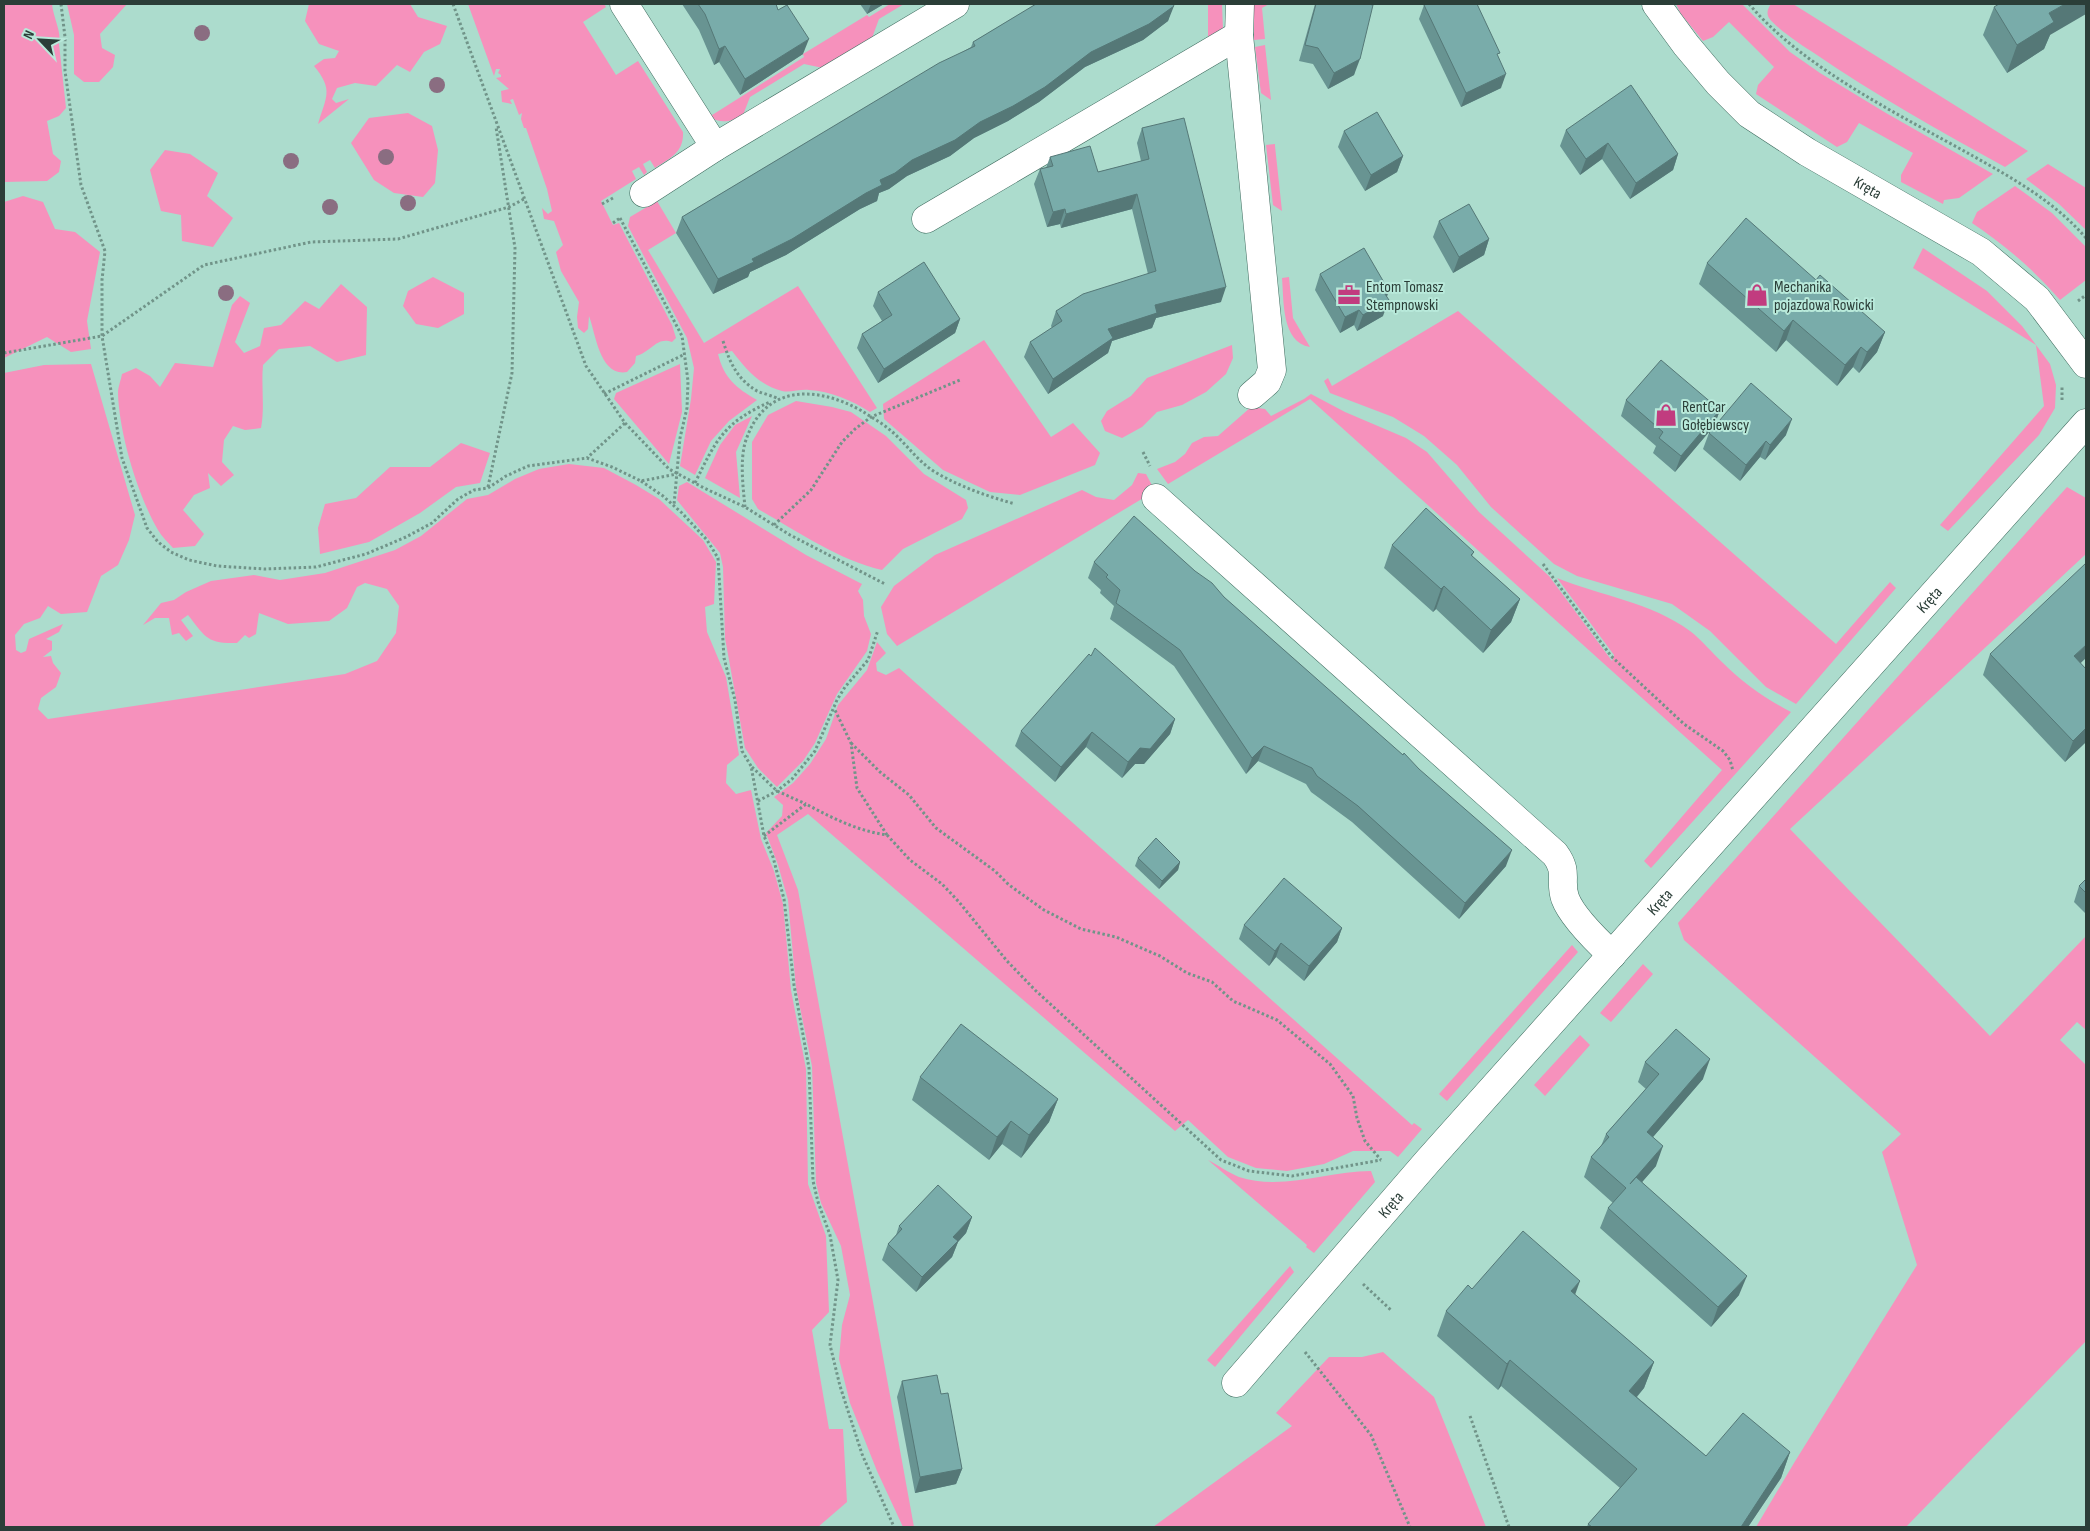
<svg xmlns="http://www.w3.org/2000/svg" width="2090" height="1531" viewBox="0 0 2090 1531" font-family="'Sofia Sans Condensed',sans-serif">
<rect width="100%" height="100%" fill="#acdccd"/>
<g fill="#f691bc">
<path d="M4 4H52C53 17 62 32 59 44L66 108 59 116 47 121 53 154 61 161 59 172 47 181 4 182Z"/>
<polygon points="67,4 127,4 100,34 102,48 115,55 113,67 99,82 84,82 74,74 74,35"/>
<path d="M309 4H410L418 17 447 26 440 44 424 52 410 72 397 65 376 86 355 83 337 88 332 99 336 103 349 99 318 124C326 97 334 90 314 66L324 59 335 58 339 51 319 44 305 21Z"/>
<path d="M468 4H604L606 7 583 22 616 75 638 61 683 132C684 152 671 158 655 168L650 160 643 164 647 172 644 175 639 167 632 171 636 179 601 201 613 225 619 223 672 325 676 338 672 342C657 336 651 352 636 356L635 363 627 372C600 377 596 335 589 316L588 329 584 333 578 328 577 317 579 302 561 271 556 252 563 245 554 221 544 219 542 208 548 214 552 211 547 189 526 128H524L521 119 522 113 519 115 513 99 510 100 512 104 502 102 501 91 509 89 496 78 501 77V75L498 73 500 69H496L494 76Z"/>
<path d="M890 4H904L879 19 872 38 823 68 804 64 750 97 743 115C730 122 722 124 709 117L804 57 803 54 867 15 869 17Z"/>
<polygon points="1208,4 1222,4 1223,30 1208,39"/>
<polygon points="1254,4 1269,4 1262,8 1265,39 1254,40"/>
<polygon points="1676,4 1742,4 1790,52 1820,73 1886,113 1993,174 1959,198 1944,200 1943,204 1901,182 1901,175 1913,153 1859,123 1847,142 1837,147 1756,94 1758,85 1774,67 1729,22 1713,37 1703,41 1681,14"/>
<path d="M1771 4H1793L2028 151 2005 167C1940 131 1875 95 1814 53 1803 46 1776 28 1769 18 1766 13 1768 8 1771 4Z"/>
<polygon points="1265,45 1271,100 1261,93 1255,47"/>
<polygon points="408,113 432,126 438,150 435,183 423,197 394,193 374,180 351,143 369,118"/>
<polygon points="1275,144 1275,146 1282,211 1273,205 1266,145"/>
<polygon points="165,150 190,154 218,173 207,196 233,218 213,247 182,241 181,215 161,211 150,170"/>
<polygon points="2048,164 2086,188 2086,230 2059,204 2026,179"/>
<path d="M2015 186 2052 213 2086 247V280L2060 300C2033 269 2006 246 1972 223L1977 212Z"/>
<polygon points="23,196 43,202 55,229 75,232 100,252 87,321 91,349 71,352 47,337 4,358 4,202"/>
<path d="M657 201 676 233 648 250 704 343 798 286 877 408 870 412C853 401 830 391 809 390 800 389 790 393 782 391 759 385 746 369 732 351L718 354C724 378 736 388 757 400L729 421 711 441 695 475 680 466 691 399 694 368 687 338 628 226 630 217Z"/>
<polygon points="1923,248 1987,291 2022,326 2050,364 2056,385 2055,408 2039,435 1948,531 1940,525 2044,406 2036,345 1913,268"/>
<polygon points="433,277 464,293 464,314 438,328 416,324 403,306 408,291"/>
<path d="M1289 277 1293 318 1310 347C1281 342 1284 300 1282 278Z"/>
<path d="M341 284 367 307 366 355 337 362 310 346 279 349 263 365C261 386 265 407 261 428L245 430 233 426 224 440 222 462 234 475 221 486 208 473 210 488 194 495 183 510 204 534 195 546 173 548C168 542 162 537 158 530 138 496 119 433 118 393 118 387 121 380 122 374L136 368 150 376 160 387 175 363 213 367 232 305 240 296 250 303 235 342 244 353 260 346 264 328 281 325 305 301 319 309Z"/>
<polygon points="1458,311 1836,644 1890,582 1896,588 1796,704 1766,687 1710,631 1672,604 1577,576 1554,564 1491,507 1457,465 1424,436 1393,417 1330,393 1324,381 1328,378 1332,386"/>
<polygon points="984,340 1051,437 1073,423 1100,453 1095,465 1020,495 990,492 943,470 884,419 883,404"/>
<polygon points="1232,345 1233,358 1226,374 1206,392 1182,405 1157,412 1142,427 1122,438 1105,431 1101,421 1107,411 1131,396 1147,378"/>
<path d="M91 364 135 515 129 540 118 565 101 576 87 612 61 614 48 606 40 618 24 624 15 635 16 650 21 653 26 651 29 639 63 624 59 632 46 639 52 641V650L43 657 51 656 53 663 61 673 56 687 41 698 38 709 48 719 345 674 377 661 396 633 399 606 387 589 365 583 357 587 347 608 329 621 288 624 259 613 256 634 249 638 245 635 237 643C206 644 205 636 188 615L181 620 193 636 186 641 179 633 172 635 169 618H155L143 625 161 603 174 600 186 592 211 581 254 575 280 580 325 573 395 550 421 536 467 499 488 495 515 479 539 469 569 464 604 468 636 485 659 499 703 540 716 562 714 604 705 607 707 632 726 677 739 755 727 765 726 783 736 794 751 790 761 839 774 871 783 904 791 990 806 1069 808 1184 826 1236 829 1312 812 1330 829 1429H843L847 1502 818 1527H4V373L44 365Z"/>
<polygon points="680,364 682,412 669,464 614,399 616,393"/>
<path d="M1311 394 1345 412 1406 438 1427 452 1479 512 1549 576 1612 661 1614 655 1557 578C1601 596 1651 602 1690 631 1702 640 1712 653 1723 663 1743 683 1766 699 1791 712L1651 868 1644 861 1722 770 1310 399 1168 484 1157 469 1175 462 1185 454 1192 443 1204 437 1218 436 1251 407 1265 409 1271 416 1304 399Z"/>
<path d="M796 401 832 407 851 412 886 436 924 474 966 500 968 508 962 519 903 549 882 570C838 560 797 531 758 509L752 499V442L768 415Z"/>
<polygon points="752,416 736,452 740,498 705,478 720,445 735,425"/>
<polygon points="461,443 490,453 480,483 456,487 420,513 369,542 320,554 318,528 325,504 356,498 390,467 430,467"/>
<polygon points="1138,473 1146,474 1155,491 897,646 887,634 881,607 894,586 935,555 1082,490 1096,497 1114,500 1132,485"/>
<polygon points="687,482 806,555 862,584 858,591 863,600 864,616 871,634 867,651 837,694 815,743 803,761 777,787 758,768 745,748 725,638 723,567 720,553 677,500 679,486"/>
<polygon points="2067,487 2086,498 2086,554 1790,829 1990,1036 2086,936 2086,1030 2077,1022 2060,1040 2086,1065 2086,1341 1906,1527 1756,1527 1794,1463 1917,1265 1882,1152 1901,1134 1684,940 1678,923"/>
<polygon points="877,642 886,653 876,663 877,671 886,675 899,668 1412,1125 1414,1123 1422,1129 1398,1157 1390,1151 1353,1151 1324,1164 1287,1171 1256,1168 1228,1157 1188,1120 1175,1131 808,814 777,835 798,890 914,1527 903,1527 877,1471 850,1403 839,1359 842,1325 850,1295 841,1246 821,1203 816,1183 812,1066 796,988 788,900 778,865 766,833 782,816 783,805 774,797 793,783 810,764 826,739 838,705 867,670"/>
<polygon points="1572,945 1578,952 1447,1101 1439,1094"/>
<polygon points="1643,964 1653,974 1611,1022 1600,1013"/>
<polygon points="1580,1035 1590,1045 1545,1096 1534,1085"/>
<path d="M1208 1160C1218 1165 1229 1173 1239 1177 1283 1191 1327 1171 1371 1171L1375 1182 1314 1253 1306 1247 1307 1245Z"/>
<polygon points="1290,1266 1294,1272 1215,1367 1207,1360"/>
<polygon points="1383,1352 1434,1397 1486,1527 1153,1527 1292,1426 1276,1413 1329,1357 1362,1357"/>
</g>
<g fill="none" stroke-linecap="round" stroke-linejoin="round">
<defs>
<g id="minor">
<polyline points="624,4 715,147 955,4"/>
<polyline points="1240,4 1239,35 1272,370 1267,382 1252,395"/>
<path id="s1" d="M1656 4 1686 45 1718 83 1749 114 1807 152 1981 252 2037 299 2086 364"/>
<polyline points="644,193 715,147"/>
<polyline points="926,219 1239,35"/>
<path d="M1156 498 1555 854C1569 873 1559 879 1565 898 1572 917 1597 941 1612 955"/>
<path id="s2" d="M1236 1383 1427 1162 2086 423"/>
</g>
</defs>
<use href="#minor" stroke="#406d60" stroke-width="29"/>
<g stroke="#719489" stroke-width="3" stroke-dasharray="2.5 2.5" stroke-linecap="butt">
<polyline points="61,4 65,37 65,71 81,185 105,251 102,280 102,336 122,458 147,528 158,542 171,552 189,560 217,566 265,569 316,567 366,554 406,537 432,523 458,499 474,490 488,488 506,476 528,466 587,458 612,467 641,481 677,474"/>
<polyline points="453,4 586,366 625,423 587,458"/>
<path d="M1749 4C1803 68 1900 115 1973 156 2014 179 2055 202 2086 238"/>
<polyline points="602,204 613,198"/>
<polyline points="620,218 682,336 688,381 687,408 680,438 674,505"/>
<polyline points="613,223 620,218"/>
<polyline points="2078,301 2086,295"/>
<path d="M723 341C730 363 737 379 757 391 764 394 774 396 778 399"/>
<polyline points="4,353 102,336 204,265 311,242 398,239 509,207 524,199"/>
<polyline points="604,394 685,354"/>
<polyline points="2062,400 2062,387"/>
<polyline points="625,423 669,469 704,488 745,507 790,535 885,584"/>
<polyline points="1143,452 1150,466"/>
<polyline points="641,481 663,496 682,513 707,540 718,558 724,658 735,700 742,751 751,766 764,836 773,857 784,899 794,985 809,1068 813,1181 818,1202 830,1235 838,1280 830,1345 840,1386 862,1454 894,1527"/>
<path d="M695 483C716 440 724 422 770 402"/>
<polyline points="488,487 512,373 515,248 496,127"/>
<path d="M745 507C743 487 740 462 745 443 763 384 816 385 862 411 871 417 882 423 890 430 906 443 917 461 935 472 960 487 987 496 1015 504"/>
<polyline points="774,525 811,490 842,442 855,429 871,417 960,380"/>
<polyline points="1543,564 1611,656 1684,724 1723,751 1730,760 1733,771"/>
<polyline points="851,743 880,772 909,795 936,828 995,871 1009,885 1044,910 1081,929 1116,937 1160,956 1187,973 1212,982 1233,1001 1277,1020 1330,1064 1353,1096 1357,1118 1365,1141 1381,1160"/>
<polyline points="752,767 777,791 806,804"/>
<polyline points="758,801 777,791 792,779 815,751 837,700 845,687 868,660 878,630"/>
<polyline points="887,835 910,860 942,884 959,902 1007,961 1035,990 1221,1160 1249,1171 1292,1176 1381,1160"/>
<path d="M764 836 806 804C832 818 858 831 887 835L857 788 851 743 834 708"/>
<polyline points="1363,1284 1392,1311"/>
<polyline points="1305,1352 1371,1435 1410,1527"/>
<polyline points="1470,1416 1509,1527"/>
</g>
<use href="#minor" stroke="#fff" stroke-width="28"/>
</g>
<g fill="#8a6d81">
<circle cx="202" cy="33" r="8"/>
<circle cx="437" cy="85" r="8"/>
<circle cx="386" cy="157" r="8"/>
<circle cx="291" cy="161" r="8"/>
<circle cx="408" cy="203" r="8"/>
<circle cx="330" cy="207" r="8"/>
<circle cx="226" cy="293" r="8"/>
</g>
<g fill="#689492">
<polygon points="682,4 776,4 778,10 803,54 740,95 719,62 714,65 699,30"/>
<polygon points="860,4 884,4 867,14"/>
<polygon points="1035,4 1173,4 1168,21 1143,40 1085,67 1039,102 1008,121 974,138 950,156 907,176 889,189 879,193 877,201 860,209 786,255 750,272 748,277 713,294 676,233 682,217 971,47 973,42 1035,5"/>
<polygon points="1315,4 1368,4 1354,75 1328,89 1313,64 1299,61"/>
<polygon points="1424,5 1501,88 1461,107 1419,19"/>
<polygon points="1994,7 2050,35 2044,49 2007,73 1983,35"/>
<polygon points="1142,128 1221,302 1156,318 1152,328 1112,341 1108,353 1048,394 1024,357 1030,342 1052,328 1051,326 1056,311 1148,274 1132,209 1061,228 1060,224 1047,227 1034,184 1040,169 1046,168 1050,157 1098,172 1141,161 1137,143"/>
<polygon points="1566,130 1678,154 1673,170 1630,199 1602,159 1580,175 1560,146"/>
<polygon points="1344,131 1403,156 1397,172 1365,191 1338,147"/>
<polygon points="1439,221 1489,239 1484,255 1453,273 1433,237"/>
<polygon points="1707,263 1816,280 1885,332 1877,352 1859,373 1853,367 1837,386 1786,340 1776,352 1699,284"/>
<polygon points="1320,274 1383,316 1357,331 1354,325 1340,333 1315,290"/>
<polygon points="878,292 960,319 955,333 878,383 857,348 862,334 882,321 873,306"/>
<polygon points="1626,400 1720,410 1714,426 1675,472 1653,453 1656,446 1621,416"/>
<polygon points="1709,433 1786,435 1765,460 1760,457 1740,481 1703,449"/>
<polygon points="1392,545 1474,552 1472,556 1520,599 1511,622 1483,653 1436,609 1433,612 1384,568"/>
<polygon points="1094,562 1224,597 1506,866 1459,919 1352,822 1311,792 1306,784 1258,761 1246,774 1174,666 1110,619 1114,606 1100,593 1101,590 1088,578"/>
<polygon points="1990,654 2081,664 2086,669 2086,742 2065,762 1983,675"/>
<polygon points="1175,719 1170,734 1144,764 1135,764 1122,778 1086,747 1055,782 1015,746 1021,731"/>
<polygon points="1138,858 1180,862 1178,870 1159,889 1135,866"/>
<polygon points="2086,879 2086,914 2074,902 2079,886"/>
<polygon points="1244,925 1342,928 1337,942 1304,981 1276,957 1269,966 1239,939"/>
<polygon points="1645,1062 1703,1079 1653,1137 1656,1166 1642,1182 1739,1295 1711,1327 1600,1228 1608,1208 1613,1203 1584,1177 1591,1157 1601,1146 1606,1134 1646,1089 1638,1082"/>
<polygon points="920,1077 1058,1099 1049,1122 1021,1158 1002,1144 989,1160 912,1100"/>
<polygon points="972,1217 966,1233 958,1242 952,1257 916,1292 882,1260 888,1244 896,1235 899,1226"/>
<polygon points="1472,1289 1575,1295 1654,1362 1644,1388 1637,1397 1706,1456 1790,1452 1781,1478 1748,1527 1587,1527 1588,1524 1620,1488 1501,1386 1498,1390 1437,1336 1446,1311"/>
<polygon points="902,1381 941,1394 962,1469 956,1484 915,1493 897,1397"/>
</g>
<g fill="#557877">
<polygon points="871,4 884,4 867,14"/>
<polygon points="2065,4 2086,4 2086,14 2050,35 2044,49 2007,73 2017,45 2049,13"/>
<polygon points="1174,6 1168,21 1143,40 1085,67 1039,102 1008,121 974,138 950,156 907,176 889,189 879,193 877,201 860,209 786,255 750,272 748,277 713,294 718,279 912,160 980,122 1091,52"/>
<polygon points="809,39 803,54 740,95 745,79"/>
<polygon points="725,46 719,62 714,65 719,49"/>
<polygon points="1360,59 1354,75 1328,89 1334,73"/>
<polygon points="1506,74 1501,88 1461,107 1466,93"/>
<polygon points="1608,143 1602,159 1580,175 1586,159"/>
<polygon points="1678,154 1673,170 1630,199 1636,183"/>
<polygon points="1403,156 1397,172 1365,191 1371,175"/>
<polygon points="1137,194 1132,209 1061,228 1066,214"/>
<polygon points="1065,209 1060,224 1047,227 1053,212"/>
<polygon points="1489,239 1484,255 1453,273 1459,257"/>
<polygon points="1226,287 1221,302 1156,318 1152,328 1112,341 1108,353 1048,394 1053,379 1108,329 1155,305"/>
<polygon points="1389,291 1385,302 1389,300 1383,316 1357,331 1363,315 1385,294"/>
<polygon points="1359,310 1354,325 1340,333 1345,317"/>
<polygon points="960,319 955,333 878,383 884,369"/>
<polygon points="1793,320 1786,340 1776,352 1784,331"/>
<polygon points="1885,332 1877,352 1859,373 1867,352"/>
<polygon points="1861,347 1853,367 1837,386 1845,365"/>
<polygon points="1720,410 1714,426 1675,472 1681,456"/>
<polygon points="1792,419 1786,435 1765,460 1770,445"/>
<polygon points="1766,441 1760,457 1740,481 1746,465"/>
<polygon points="1444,586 1436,609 1433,612 1441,589"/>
<polygon points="1520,599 1511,622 1483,653 1491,630"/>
<polygon points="2086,645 2086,658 2066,677 2074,656"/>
<polygon points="1175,719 1170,734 1144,764 1135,764 1122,778 1128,762 1140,748"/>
<polygon points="2086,728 2086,742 2065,762 2073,741"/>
<polygon points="1092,732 1086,747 1055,782 1061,767"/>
<polygon points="1264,746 1258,761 1246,774 1252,758"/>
<polygon points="1512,850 1506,866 1459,919 1465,903"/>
<polygon points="1180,862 1178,870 1159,889 1162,881"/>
<polygon points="1342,928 1337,942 1304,981 1309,966"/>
<polygon points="1281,943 1276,957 1269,966 1275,951"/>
<polygon points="1710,1059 1703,1079 1640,1152 1647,1132"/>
<polygon points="1058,1099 1049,1122 1021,1158 1029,1135"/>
<polygon points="1011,1121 1002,1144 989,1160 997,1137"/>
<polygon points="1663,1146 1656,1166 1623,1204 1630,1184"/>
<polygon points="972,1217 966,1233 958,1242 952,1257 916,1292 922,1277 953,1237"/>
<polygon points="1747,1276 1739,1295 1711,1327 1718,1307"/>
<polygon points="1580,1281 1571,1306 1571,1291"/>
<polygon points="1510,1360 1501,1386 1498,1390 1507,1364"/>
<polygon points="1654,1362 1644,1388 1620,1416 1629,1391"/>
<polygon points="1790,1452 1781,1478 1748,1527 1741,1527"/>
<polygon points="962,1469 956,1484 915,1493 920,1477"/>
</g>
<g fill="#79acaa" stroke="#557877">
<polygon points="698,4 776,4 778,10 787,5 809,39 745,79 725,46 719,49 705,14"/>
<polygon points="1036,4 1173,4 1174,6 1149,24 1091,52 1045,87 1013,106 980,122 955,140 912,160 895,173 880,180 882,185 866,193 792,239 752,259 754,262 718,279 682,217 939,63 975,46 973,42"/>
<polygon points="1316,4 1368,4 1373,5 1360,59 1334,73 1318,48 1305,45"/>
<polygon points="1427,4 1477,4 1500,53 1497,54 1506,74 1466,93 1424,5"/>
<polygon points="1999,4 2065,4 2049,13 2054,22 2017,45 1994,7"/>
<polygon points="1631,85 1678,154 1636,183 1608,143 1586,159 1566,130"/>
<polygon points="1377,112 1403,156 1371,175 1344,131"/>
<polygon points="1184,118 1226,287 1155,305 1157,313 1108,329 1113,338 1053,379 1030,342 1062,321 1056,311 1083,294 1156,271 1137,194 1066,214 1065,209 1053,212 1040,169 1053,166 1050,157 1090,146 1098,172 1149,159 1142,128"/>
<polygon points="1469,204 1489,239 1459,257 1439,221"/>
<polygon points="1746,218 1816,280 1820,275 1885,332 1867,352 1861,347 1845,365 1793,320 1784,331 1707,263"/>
<polygon points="1364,248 1389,291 1385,294 1389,300 1363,315 1359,310 1345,317 1320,274"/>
<polygon points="924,262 960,319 884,369 862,334 892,315 878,292"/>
<polygon points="1661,360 1720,410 1681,456 1659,438 1663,432 1626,400"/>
<polygon points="1751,383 1792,419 1770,445 1766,441 1746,465 1709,433"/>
<polygon points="1426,508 1474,552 1471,555 1520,599 1491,630 1444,586 1441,589 1392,545"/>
<polygon points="1134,516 1195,571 1212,583 1224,597 1403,755 1404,753 1419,769 1512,850 1465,903 1358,806 1317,776 1312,768 1264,746 1252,758 1180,650 1116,603 1120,590 1106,577 1108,575 1094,562"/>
<polygon points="2086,563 2086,645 2074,656 2086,669 2086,728 2073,741 1990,654"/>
<polygon points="1095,648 1175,719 1150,749 1140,748 1128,762 1092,732 1061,767 1021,731 1089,654 1091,656"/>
<polygon points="1156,838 1180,862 1162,881 1138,858"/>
<polygon points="1284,878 1342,928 1309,966 1281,943 1275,951 1244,925"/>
<polygon points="2086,879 2086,893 2079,886"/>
<polygon points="961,1024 1058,1099 1029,1135 1011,1121 997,1137 920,1077"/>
<polygon points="1676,1029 1710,1059 1647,1132 1663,1146 1630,1184 1636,1177 1747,1276 1718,1307 1608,1208 1626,1188 1591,1157 1609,1137 1606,1134 1659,1074 1645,1062"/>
<polygon points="938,1185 972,1217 953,1237 958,1241 922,1277 888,1244 902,1229 899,1226"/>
<polygon points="1523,1231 1580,1281 1571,1291 1654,1362 1629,1391 1706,1456 1743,1413 1790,1452 1741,1527 1592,1527 1588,1524 1637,1469 1510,1360 1507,1364 1446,1311 1468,1285 1472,1289"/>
<polygon points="937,1375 941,1394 948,1393 962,1469 920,1477 902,1381"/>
</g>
<defs>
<symbol id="office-bare" viewBox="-9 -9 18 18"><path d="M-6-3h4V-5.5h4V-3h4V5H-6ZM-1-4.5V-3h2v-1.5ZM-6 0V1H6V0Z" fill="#c13c7f" stroke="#b8e9da" stroke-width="2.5" paint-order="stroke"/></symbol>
<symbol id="shop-bare" viewBox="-9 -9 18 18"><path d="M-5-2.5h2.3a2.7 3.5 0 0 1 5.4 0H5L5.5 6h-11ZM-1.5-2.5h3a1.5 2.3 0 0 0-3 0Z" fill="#c13c7f" stroke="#b8e9da" stroke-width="2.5" paint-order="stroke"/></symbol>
</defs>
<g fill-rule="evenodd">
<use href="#office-bare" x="1333" y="279" width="32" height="32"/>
<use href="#shop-bare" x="1741" y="279" width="32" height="32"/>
<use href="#shop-bare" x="1650" y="399" width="32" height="32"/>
</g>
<g text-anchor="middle" stroke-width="4" stroke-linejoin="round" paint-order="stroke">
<g font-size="16" fill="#2b3e38" stroke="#b8e9da">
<text dy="6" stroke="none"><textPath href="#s1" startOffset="284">Kręta</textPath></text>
<text dy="6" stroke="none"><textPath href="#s2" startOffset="1046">Kręta</textPath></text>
<text dy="6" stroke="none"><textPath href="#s2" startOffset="641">Kręta</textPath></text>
<text dy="6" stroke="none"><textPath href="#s2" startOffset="236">Kręta</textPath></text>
</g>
<g font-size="16" fill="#2b3e38" stroke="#b8e9da" text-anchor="start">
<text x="1366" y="292">Entom Tomasz<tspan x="1366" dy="18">Stempnowski</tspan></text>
<text x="1774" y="292">Mechanika<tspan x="1774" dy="18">pojazdowa Rowicki</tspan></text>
<text x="1682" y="412">RentCar<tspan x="1682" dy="18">Gołębiewscy</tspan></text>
</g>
</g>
<rect width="2090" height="1531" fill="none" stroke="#2b3e38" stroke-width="10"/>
<g transform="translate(40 40) rotate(295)" stroke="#b8e9da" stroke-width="4" paint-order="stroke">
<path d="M0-4L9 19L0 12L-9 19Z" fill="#2b3e38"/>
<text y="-8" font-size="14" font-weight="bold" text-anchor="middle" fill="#2b3e38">N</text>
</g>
</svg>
